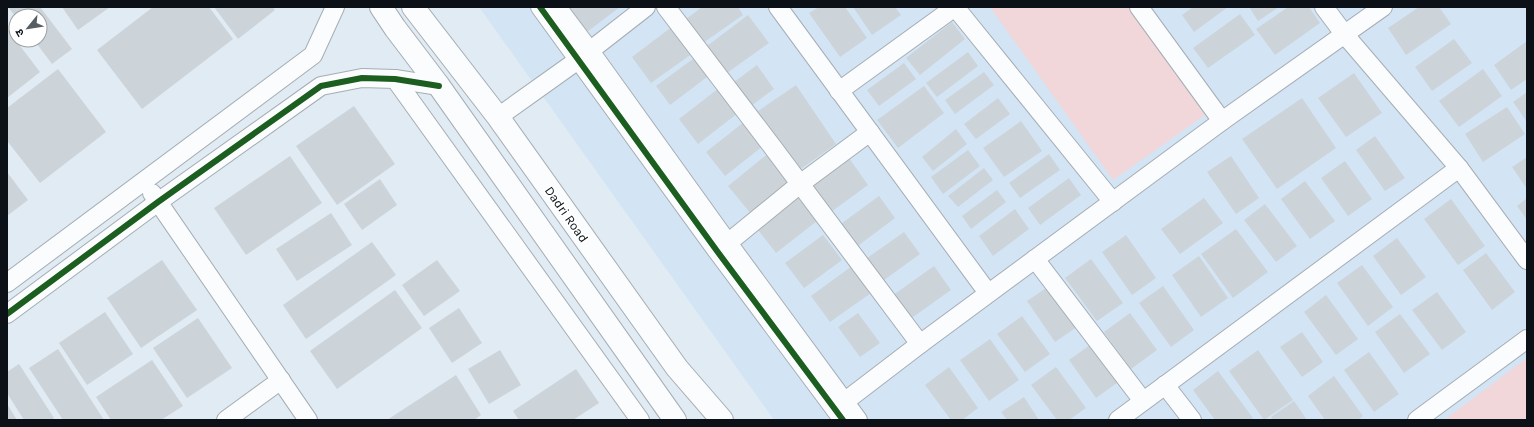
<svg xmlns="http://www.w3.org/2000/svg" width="1534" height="427" viewBox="0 0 1534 427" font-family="Karla,'Noto Sans Devanagari',sans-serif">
<rect width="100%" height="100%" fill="#e1ebf3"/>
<polygon fill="#d3e5f4" points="479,7 1527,7 1527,420 774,420"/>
<g fill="#f1d7d9">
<polygon points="990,7 1128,7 1205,115 1113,180"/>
<polygon points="1527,358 1527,420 1444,420"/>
</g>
<g fill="#ccd4da">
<polygon points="8,7 40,7 72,49 52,64 34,40 40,40 40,16 15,16"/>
<polygon points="62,7 110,7 78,30"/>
<polygon points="153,7 209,7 233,39 142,109 97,50"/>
<polygon points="214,7 273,7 275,10 238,39"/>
<polygon points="569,7 620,7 587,32"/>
<polygon points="702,7 738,7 743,15 703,43 686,19"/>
<polygon points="819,7 845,7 867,38 840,57 809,13"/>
<polygon points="853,7 895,7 901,15 872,35"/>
<polygon points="1193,7 1228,7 1194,32 1182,15"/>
<polygon points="1249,7 1279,7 1258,21"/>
<polygon points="1288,7 1309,7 1320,23 1275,55 1256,29"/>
<polygon points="1419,7 1439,7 1451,24 1406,55 1388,28"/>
<polygon points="1240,14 1255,35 1208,68 1193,48"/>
<polygon points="748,15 769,43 727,73 707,46"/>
<polygon points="952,22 965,39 920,75 906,58"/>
<polygon points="673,26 693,53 651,83 632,57"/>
<polygon points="7,29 40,72 7,98"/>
<polygon points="1454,39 1472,63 1432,91 1415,67"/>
<polygon points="1527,41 1527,79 1511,90 1494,65"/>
<polygon points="968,52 978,66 937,97 926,83"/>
<polygon points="697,56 711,74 670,105 656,86"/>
<polygon points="904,63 916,79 879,106 867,90"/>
<polygon points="757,65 774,89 751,106 734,82"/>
<polygon points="58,69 106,132 40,183 8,142 7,143 7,108"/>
<polygon points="1483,69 1502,96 1459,127 1439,101"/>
<polygon points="984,72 994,85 955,114 945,100"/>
<polygon points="1354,73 1382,113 1346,137 1318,98"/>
<polygon points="796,85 836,144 798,171 758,111"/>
<polygon points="924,86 944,113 898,148 877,120"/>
<polygon points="719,88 738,113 698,144 679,119"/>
<polygon points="1527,92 1527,122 1513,102"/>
<polygon points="998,98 1010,114 976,139 964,124"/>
<polygon points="1302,98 1336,148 1277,189 1242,139"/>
<polygon points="354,106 395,164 337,205 296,146"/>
<polygon points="1507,107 1525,134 1483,162 1465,134"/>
<polygon points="1021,121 1042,151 1004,177 983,148"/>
<polygon points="744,122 763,146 725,176 706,152"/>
<polygon points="956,129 967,144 933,171 922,157"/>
<polygon points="1375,136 1405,178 1385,191 1356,150"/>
<polygon points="968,150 980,166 943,194 931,177"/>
<polygon points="770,152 792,180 751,214 728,186"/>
<polygon points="1049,154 1060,170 1020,198 1009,183"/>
<polygon points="290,156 322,203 246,255 214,208"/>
<polygon points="1231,156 1259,198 1236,214 1207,172"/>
<polygon points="1527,157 1527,189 1512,167"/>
<polygon points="849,158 868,185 831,212 812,185"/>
<polygon points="1345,161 1372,199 1348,216 1321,178"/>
<polygon points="984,168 993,180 958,207 948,196"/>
<polygon points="7,172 28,200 7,216"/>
<polygon points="1069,178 1081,195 1040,225 1028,208"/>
<polygon points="380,179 397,205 362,230 344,204"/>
<polygon points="1305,181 1335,221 1310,239 1281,199"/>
<polygon points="997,190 1006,202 971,229 962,216"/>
<polygon points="879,196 895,218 855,248 838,226"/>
<polygon points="798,198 817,221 776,253 758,230"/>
<polygon points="1204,198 1223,223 1180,254 1161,229"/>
<polygon points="1527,198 1527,220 1517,206"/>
<polygon points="1451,199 1485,246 1458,265 1424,219"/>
<polygon points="1265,204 1297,246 1276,262 1244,220"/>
<polygon points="1015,209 1029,229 993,256 979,236"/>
<polygon points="331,213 352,245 297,281 276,249"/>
<polygon points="1236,229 1268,272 1233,298 1201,254"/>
<polygon points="904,232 920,254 880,283 863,261"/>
<polygon points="823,235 842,260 804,288 785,263"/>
<polygon points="1126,235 1156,278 1132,295 1102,252"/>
<polygon points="1397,238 1426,277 1401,295 1373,256"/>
<polygon points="372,242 396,275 306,339 283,305"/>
<polygon points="1486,253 1515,292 1492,310 1463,270"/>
<polygon points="1199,256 1228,298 1201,317 1172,275"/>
<polygon points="1091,259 1123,303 1097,321 1065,278"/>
<polygon points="162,260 197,310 141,348 107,298"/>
<polygon points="437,260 460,291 424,316 402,285"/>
<polygon points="1362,265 1393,307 1368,326 1337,283"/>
<polygon points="852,266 871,293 830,322 811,296"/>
<polygon points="934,266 951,290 906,322 889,298"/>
<polygon points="1052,284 1080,325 1055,342 1027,301"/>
<polygon points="1163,286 1194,330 1171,347 1139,303"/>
<polygon points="395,290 422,328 337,389 310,351"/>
<polygon points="1437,292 1466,332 1442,350 1412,310"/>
<polygon points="1326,295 1358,339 1336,355 1304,312"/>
<polygon points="459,308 482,343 452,363 429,328"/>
<polygon points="105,312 133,354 87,385 59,343"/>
<polygon points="858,313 880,343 860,357 838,327"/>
<polygon points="1130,313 1157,350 1131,369 1104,332"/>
<polygon points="1400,314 1430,354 1404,373 1375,332"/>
<polygon points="1022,316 1050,354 1025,372 997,334"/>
<polygon points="198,318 232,368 187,398 153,348"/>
<polygon points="1302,332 1323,362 1302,377 1280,347"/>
<polygon points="990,339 1019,380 989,401 960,360"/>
<polygon points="1094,342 1121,380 1096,398 1069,360"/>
<polygon points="58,349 104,420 63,420 29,368"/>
<polygon points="500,350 521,385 489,404 468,369"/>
<polygon points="1258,350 1293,400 1264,420 1229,371"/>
<polygon points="1369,352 1399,394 1374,412 1344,370"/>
<polygon points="152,360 183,406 161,420 111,420 96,397"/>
<polygon points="19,364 54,418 51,420 24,420 7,393 7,372"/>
<polygon points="949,367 978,408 962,420 951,420 925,385"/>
<polygon points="1056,367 1086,408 1069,420 1057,420 1031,385"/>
<polygon points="576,369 599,403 573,420 519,420 513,411"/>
<polygon points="1218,371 1253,418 1250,420 1215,420 1193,390"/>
<polygon points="456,375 481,415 474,420 387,420"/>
<polygon points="1334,376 1363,416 1358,420 1325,420 1308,396"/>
<polygon points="1024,397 1039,420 1007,420 1001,412"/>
<polygon points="1294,401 1307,420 1273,420 1271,417"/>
<polygon points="7,404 17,420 7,420"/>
</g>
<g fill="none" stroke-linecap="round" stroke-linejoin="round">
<defs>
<g id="minor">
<polyline points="540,7 717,251 843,420"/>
<polyline points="557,7 590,51 728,243 858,420"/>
<polyline points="666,7 774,149 920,344"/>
<polyline points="778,7 988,293"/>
<polyline points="955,7 1113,202"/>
<polyline points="1139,7 1222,121"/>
<polyline points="1324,7 1345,35 1459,168 1527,260"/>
<polyline points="395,79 640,420"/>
<polyline points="839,91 955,7"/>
<polyline points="498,117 578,60 646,7"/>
<polyline points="152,193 308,420"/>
<polyline points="718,251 800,184 870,132"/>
<polyline points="1035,259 1143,401"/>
<polyline points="7,283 313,55 335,7"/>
<polyline points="7,314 158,202 321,86 362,78 395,79 439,86"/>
<polyline points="1165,385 1192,420"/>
<polyline points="835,409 920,344 1222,121 1383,7"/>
<polyline points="226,420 281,380"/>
<polyline points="1118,420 1459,168"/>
<polyline points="1417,420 1527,339"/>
</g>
<g id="major">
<polyline points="381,7 395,28 439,86 675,420"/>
<polyline points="413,7 498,117 677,368 722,420"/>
</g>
</defs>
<use href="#minor" stroke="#a6adb4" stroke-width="20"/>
<use href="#major" stroke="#a6adb4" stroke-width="24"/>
<use href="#minor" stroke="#fafcfd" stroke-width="18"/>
<use href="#major" stroke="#fafcfd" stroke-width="22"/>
<defs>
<g id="cycleway">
<polyline points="540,7 717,251 843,420"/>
<polyline points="7,314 158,202 321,86 362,78 395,79 439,86"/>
</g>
</defs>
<use href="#cycleway" stroke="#fff" stroke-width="8"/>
<use href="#cycleway" stroke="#1b5e20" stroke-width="6"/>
</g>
<g text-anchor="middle" stroke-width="3.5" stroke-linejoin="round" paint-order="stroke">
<g font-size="13" fill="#0b1116" stroke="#fff">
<text transform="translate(567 214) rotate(55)" y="5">Dadri Road</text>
</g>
</g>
<rect width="1534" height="427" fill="none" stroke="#0b1116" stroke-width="16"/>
<g transform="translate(28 28) rotate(240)"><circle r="19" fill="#ffffff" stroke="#9da0a2"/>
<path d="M0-3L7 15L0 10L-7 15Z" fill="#565d63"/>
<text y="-6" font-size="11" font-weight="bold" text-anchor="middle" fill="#0b1116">उ</text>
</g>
</svg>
